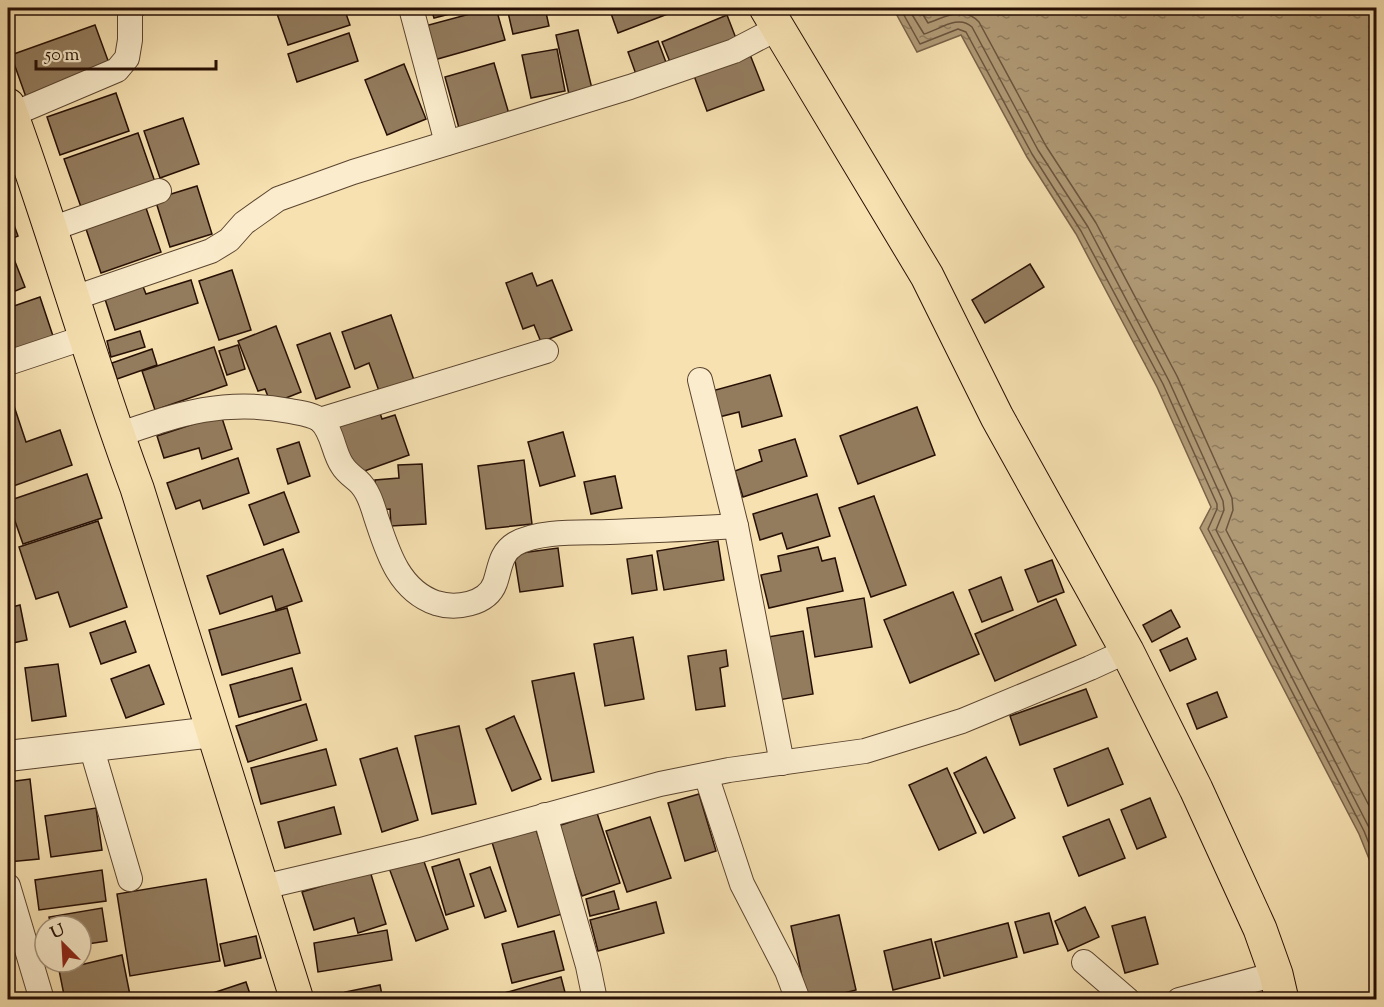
<svg xmlns="http://www.w3.org/2000/svg" width="1384" height="1007" viewBox="0 0 1384 1007" font-family="'Sorts Mill Goudy',serif">
<defs>
<pattern id="water-ripples" width="26" height="14" patternUnits="userSpaceOnUse" patternTransform="scale(1.5)"><rect width="26" height="14" fill="#b09a76"/><path d="M2 4q2-2 4 0t4 0M15 11q2-2 4 0t4 0" fill="none" stroke="#8f7c5f"/></pattern>
</defs>
<rect width="100%" height="100%" fill="#f7e1b1"/>
<filter id="stains"><feTurbulence type="fractalNoise" baseFrequency=".00333" numOctaves="4"/><feColorMatrix values="0 0 0 0 .2 0 0 0 0 .09 0 0 0 0 .02 0 0 0 .5 -.17"/></filter>
<radialGradient id="worn" r=".72"><stop offset=".6" stop-color="#630" stop-opacity="0"/><stop offset="1" stop-color="#630" stop-opacity=".3"/></radialGradient>
<polygon fill="url(#water-ripples)" stroke="#796248" stroke-width="1.5" points="893,8 1376,8 1376,876 1359,834 1200,528 1211,507 1157,387 1076,234 1027,157 961,35 917,52"/>
<g fill="none" stroke-linecap="round" stroke-linejoin="round">
<g stroke="#6b543d" stroke-width="1.5">
<polyline points="900,8 920,44 958,29 966,32 1032,154 1081,231 1163,384 1217,504 1217,509 1208,529 1364,831 1376,861"/>
<path d="M908 8 924 34C939 30 958 14 972 27L1038 150 1088 227 1169 381 1223 501 1224 510 1216 530 1376 841"/>
<path d="M919 8 928 23C946 17 963 5 979 22L1046 146 1096 223 1177 376 1232 498 1233 510 1226 530 1376 819"/>
</g>
</g>
<g fill="#937c5e" stroke="#260f04" stroke-width="1.5">
<polygon points="275,8 344,8 350,25 288,45"/>
<polygon points="431,8 473,8 434,18"/>
<polygon points="492,8 496,8 505,40 434,60 425,26"/>
<polygon points="507,8 545,8 549,26 513,34"/>
<polygon points="609,8 672,8 673,12 618,33"/>
<polygon points="727,15 737,41 672,67 662,42"/>
<polygon points="95,25 110,66 26,97 11,55"/>
<polygon points="578,30 593,93 570,99 556,35"/>
<polygon points="349,33 358,61 297,82 288,54"/>
<polygon points="658,41 667,65 637,77 628,52"/>
<polygon points="557,49 565,91 531,98 522,55"/>
<polygon points="749,52 764,90 707,111 693,73"/>
<polygon points="494,63 509,114 459,128 445,77"/>
<polygon points="404,64 426,119 387,135 365,80"/>
<polygon points="116,93 129,131 60,155 47,117"/>
<polygon points="183,118 199,164 160,178 144,131"/>
<polygon points="138,133 155,182 81,207 64,159"/>
<polygon points="197,186 212,234 170,247 155,199"/>
<polygon points="145,205 161,252 101,273 85,226"/>
<polygon points="8,208 18,236 8,240"/>
<polygon points="12,254 25,287 8,294 8,255"/>
<polygon points="1030,264 1044,287 985,323 972,300"/>
<polygon points="232,270 251,330 219,340 199,281"/>
<polygon points="532,273 537,286 552,280 572,330 541,342 534,325 523,329 506,283"/>
<polygon points="191,280 198,303 115,330 104,296 142,284 146,294"/>
<polygon points="40,297 54,339 8,355 8,308"/>
<polygon points="391,315 414,380 379,391 369,363 355,369 342,332"/>
<polygon points="276,326 301,392 271,404 265,389 258,391 238,341"/>
<polygon points="140,331 145,347 111,357 107,341"/>
<polygon points="330,333 350,387 316,399 297,345"/>
<polygon points="238,345 245,369 227,375 219,351"/>
<polygon points="214,347 227,385 155,410 142,371"/>
<polygon points="152,349 157,365 117,379 112,363"/>
<polygon points="770,375 782,416 742,427 739,412 719,417 712,391"/>
<polygon points="14,406 26,442 60,430 72,465 8,488 8,408"/>
<polygon points="917,407 935,455 858,484 840,436"/>
<polygon points="379,410 382,419 395,415 409,455 356,474 329,427"/>
<polygon points="221,415 232,449 202,459 199,448 164,458 157,436"/>
<polygon points="563,432 575,476 540,486 528,442"/>
<polygon points="795,439 807,476 743,497 735,471 762,461 759,450"/>
<polygon points="299,442 310,476 288,484 277,449"/>
<polygon points="238,458 249,493 203,509 200,500 176,509 167,483"/>
<polygon points="524,460 532,524 486,529 478,466"/>
<polygon points="422,464 426,524 391,526 390,509 377,510 375,480 399,478 398,465"/>
<polygon points="87,474 102,518 23,544 8,501"/>
<polygon points="615,476 622,508 591,514 584,482"/>
<polygon points="284,492 299,532 264,545 249,505"/>
<polygon points="817,494 830,536 787,549 782,533 760,540 753,514"/>
<polygon points="874,496 906,585 871,597 839,508"/>
<polygon points="98,521 127,607 70,627 58,592 36,599 19,547"/>
<polygon points="718,541 724,580 664,590 657,551"/>
<polygon points="818,547 822,561 835,558 843,591 769,608 761,575 781,571 778,556"/>
<polygon points="558,548 563,586 520,592 514,554"/>
<polygon points="283,549 302,601 276,610 272,596 220,614 207,576"/>
<polygon points="652,555 657,590 632,594 627,559"/>
<polygon points="1052,560 1064,592 1038,602 1025,570"/>
<polygon points="1001,577 1013,610 982,622 969,590"/>
<polygon points="953,592 979,654 910,683 884,620"/>
<polygon points="864,598 872,647 815,657 807,608"/>
<polygon points="1056,599 1076,645 995,681 975,634"/>
<polygon points="20,605 27,640 8,644 8,608"/>
<polygon points="287,608 300,653 222,675 209,630"/>
<polygon points="1171,610 1180,627 1152,642 1143,625"/>
<polygon points="125,621 136,652 101,664 90,633"/>
<polygon points="803,631 813,694 773,701 762,638"/>
<polygon points="633,637 644,699 605,706 594,644"/>
<polygon points="1187,638 1196,659 1170,671 1160,650"/>
<polygon points="726,650 728,666 720,668 725,706 696,710 688,656"/>
<polygon points="58,664 66,716 32,721 25,668"/>
<polygon points="149,665 164,704 126,718 111,679"/>
<polygon points="292,668 301,700 239,717 230,685"/>
<polygon points="574,673 594,772 552,781 532,681"/>
<polygon points="1086,689 1097,717 1020,745 1010,716"/>
<polygon points="1217,692 1227,717 1197,729 1187,704"/>
<polygon points="306,704 317,740 248,762 236,726"/>
<polygon points="514,716 541,779 512,791 486,729"/>
<polygon points="459,726 476,804 432,814 415,736"/>
<polygon points="397,748 418,820 382,832 360,759"/>
<polygon points="1108,748 1123,784 1068,806 1054,769"/>
<polygon points="326,749 336,785 261,804 251,768"/>
<polygon points="986,757 1015,818 984,833 954,773"/>
<polygon points="947,768 976,833 939,850 909,785"/>
<polygon points="30,779 39,859 8,862 8,782"/>
<polygon points="699,794 716,851 685,861 668,803"/>
<polygon points="1150,798 1166,837 1137,849 1121,810"/>
<polygon points="334,807 341,834 285,848 278,822"/>
<polygon points="96,808 102,850 51,857 45,816"/>
<polygon points="597,813 620,883 582,896 558,826"/>
<polygon points="650,817 671,878 627,892 606,831"/>
<polygon points="1109,819 1125,858 1079,876 1063,837"/>
<polygon points="535,826 562,914 518,927 491,839"/>
<polygon points="422,856 448,929 416,941 389,868"/>
<polygon points="459,859 474,906 446,915 432,867"/>
<polygon points="490,867 506,911 485,918 470,874"/>
<polygon points="102,870 106,901 39,910 35,880"/>
<polygon points="370,871 386,924 358,933 354,918 314,930 302,892"/>
<polygon points="206,879 220,961 130,976 117,894"/>
<polygon points="614,891 619,909 590,916 586,899"/>
<polygon points="656,902 664,933 598,951 590,920"/>
<polygon points="1085,907 1099,937 1068,951 1055,921"/>
<polygon points="102,908 107,941 81,945 81,926 51,926 49,917"/>
<polygon points="1049,913 1058,944 1024,953 1015,922"/>
<polygon points="839,915 856,990 816,1000 807,1000 791,926"/>
<polygon points="1145,917 1158,964 1125,973 1112,926"/>
<polygon points="1008,923 1017,957 944,976 935,942"/>
<polygon points="387,930 392,960 318,972 314,943"/>
<polygon points="554,931 564,970 512,983 502,944"/>
<polygon points="256,936 261,958 225,966 220,944"/>
<polygon points="931,939 940,978 893,990 884,951"/>
<polygon points="122,955 131,1000 65,1000 59,970"/>
<polygon points="561,977 567,1000 490,1000 490,997"/>
<polygon points="246,982 252,1000 192,1000"/>
<polygon points="380,985 383,1000 346,1000 345,992"/>
</g>
<g fill="none" stroke-linecap="round" stroke-linejoin="round">
<defs>
<g id="minor">
<polyline points="411,8 447,143"/>
<polyline points="11,115 117,70 127,58 130,40 130,10 133,8"/>
<polyline points="51,229 159,191"/>
<polyline points="74,298 211,251 229,240 244,223 278,199 353,172 630,87 734,51 778,28"/>
<polyline points="8,363 86,337"/>
<polyline points="700,380 736,526"/>
<polyline points="320,420 546,351"/>
<path d="M118 435C179 414 224 398 290 411 300 413 312 414 320 420 333 431 333 452 342 465 346 472 352 476 358 481 368 490 372 504 376 517 387 550 398 590 436 603 455 609 487 605 495 583 500 569 500 553 515 544 539 530 582 533 609 532 651 530 693 529 736 526L782 763"/>
<polyline points="91,746 130,879"/>
<polyline points="706,775 742,884 787,971 798,1000"/>
<polyline points="545,815 588,966 595,1000"/>
<polyline points="8,886 42,1000"/>
<polyline points="263,887 421,850 660,784 729,770 865,751 962,721 1090,668 1127,651"/>
<polyline points="1084,962 1128,1000"/>
<polyline points="1179,1000 1276,974"/>
</g>
<polyline id="tertiary" points="8,756 213,732"/>
<g id="trunk">
<polyline points="766,8 927,276 997,417 1127,651 1196,789 1260,929 1276,974 1282,1000"/>
<path d="M8 105C55 232 90 362 137 488L297 1000"/>
</g>
</defs>
<use href="#minor" stroke="#5a442f" stroke-width="26"/>
<use href="#tertiary" stroke="#5a442f" stroke-width="32"/>
<use href="#trunk" stroke="#260f04" stroke-width="35"/>
<use href="#minor" stroke="#faeccc" stroke-width="24"/>
<use href="#tertiary" stroke="#faeccc" stroke-width="30"/>
<use href="#trunk" stroke="#f7e1b1" stroke-width="33"/>
</g>
<rect width="1384" height="1007" fill="none" stroke="#f7e1b1" stroke-width="30"/>
<rect x="9" y="9" width="1366" height="989" fill="none" stroke="#260f04" stroke-width="3"/>
<rect x="15" y="15" width="1354" height="977" fill="none" stroke="#260f04" stroke-width="1.5"/>
<g transform="translate(63 944) rotate(336)"><circle r="28" fill="#faeccc" stroke="#a5947c" stroke-width="1.5"/>
<path d="M0-4.5L10 22L0 15L-10 22Z" fill="#8f2418"/>
<text y="-9" font-size="16" font-weight="bold" text-anchor="middle" fill="#260f04">U</text>
</g>
<path d="M36 60v9h180v-9" fill="none" stroke="#260f04" stroke-width="3"/>
<text x="45" y="60" font-size="18" fill="#260f04" stroke="#faeccc" stroke-width="4.5" paint-order="stroke">50 m</text>
<rect width="100%" height="100%" filter="url(#stains)"/>
<rect width="100%" height="100%" fill="url(#worn)"/>
</svg>
